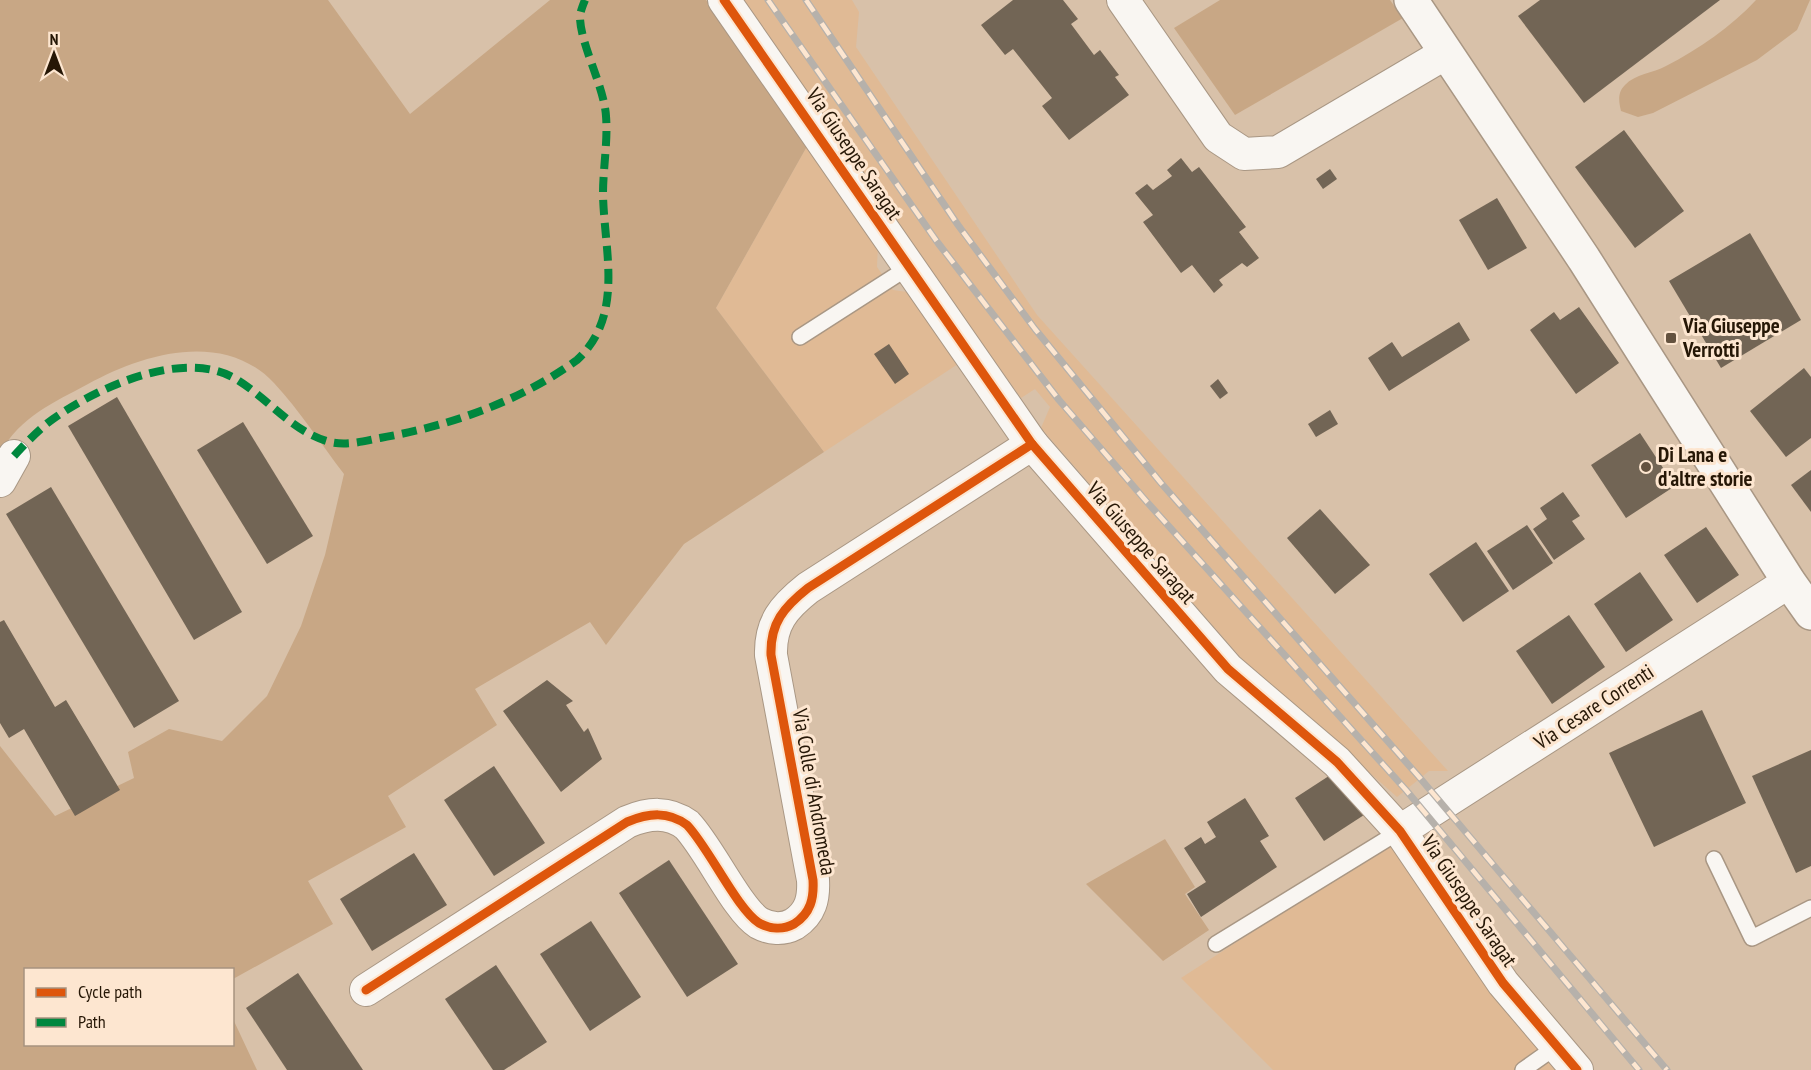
<svg xmlns="http://www.w3.org/2000/svg" width="1811" height="1070" viewBox="0 0 1811 1070" font-family="'PT Sans Narrow',sans-serif">
<rect width="100%" height="100%" fill="#d8c1a9"/>
<g fill="#e0ba95">
<polygon points="738,0 852,0 859,12 856,47 1037,315 1448,771 1429,771 1397,797 1242,659 1041,428 1050,407 1035,389 1021,398"/>
<polygon points="810,141 878,243 877,267 886,280 893,290 914,293 958,364 824,452 716,308"/>
<polygon points="1395,840 1559,1070 1273,1070 1181,978"/>
</g>
<g fill="#c8a785">
<path d="M0 0H328L410 114 550 0H706L810 141 716 308 824 452 684 544 606 645 590 622 475 689 497 725 388 796 406 827 308 881 333 924 233 979 232 970H26V1044H232L233 1019 257 1070H0V746L55 816 134 778 128 752 169 729 222 741 267 696 301 626 325 555 344 474C321 444 300 411 274 383 224 330 144 353 88 384 53 403 21 416 0 453Z"/>
<polygon points="1220,0 1390,0 1403,18 1235,115 1174,28"/>
<path d="M1756 0H1810L1797 30 1757 60 1653 113 1638 117 1621 111C1619 102 1617 93 1625 85 1635 74 1653 73 1666 66 1699 49 1731 27 1756 0Z"/>
<polygon points="1165,839 1195,887 1185,894 1209,930 1163,961 1086,884"/>
</g>
<g fill="#726555">
<polygon points="1013,0 1063,0 1078,19 1071,24 1094,55 1100,50 1119,75 1115,77 1129,95 1069,140 1042,106 1052,98 1013,49 1005,55 981,25"/>
<polygon points="1540,0 1720,0 1584,103 1518,16"/>
<polygon points="1624,130 1684,211 1635,248 1575,167"/>
<polygon points="1181,158 1192,172 1199,167 1246,227 1239,232 1259,258 1247,267 1242,263 1219,280 1223,285 1214,293 1192,265 1181,273 1143,222 1153,215 1135,193 1147,184 1153,190 1172,176 1167,170"/>
<polygon points="1330,169 1337,179 1323,189 1316,179"/>
<polygon points="1497,198 1527,248 1488,270 1459,220"/>
<polygon points="1750,233 1801,320 1721,368 1669,281"/>
<polygon points="1579,307 1619,363 1576,394 1530,330 1554,312 1560,320"/>
<polygon points="1459,322 1470,340 1389,391 1368,358 1392,342 1402,357"/>
<polygon points="889,344 909,374 895,384 874,354"/>
<polygon points="1804,368 1811,377 1811,438 1786,457 1750,411"/>
<polygon points="1218,379 1228,393 1220,399 1210,386"/>
<polygon points="117,397 242,612 194,640 68,426"/>
<polygon points="1330,410 1338,424 1316,437 1308,424"/>
<polygon points="243,422 313,536 267,564 197,450"/>
<polygon points="1640,433 1675,486 1626,518 1591,465"/>
<polygon points="1811,470 1811,512 1791,485"/>
<polygon points="51,487 179,701 134,728 6,514"/>
<polygon points="1563,492 1580,516 1572,521 1585,539 1554,560 1533,529 1547,519 1540,508"/>
<polygon points="1320,509 1370,565 1335,594 1287,538"/>
<polygon points="1527,525 1553,563 1513,590 1487,551"/>
<polygon points="1706,527 1739,575 1697,603 1664,555"/>
<polygon points="1476,542 1509,591 1463,622 1429,574"/>
<polygon points="1640,572 1673,620 1626,652 1594,604"/>
<polygon points="1569,615 1605,667 1552,704 1516,651"/>
<polygon points="4,620 55,707 66,700 120,790 75,816 24,729 9,738 0,723 0,622"/>
<polygon points="547,680 573,701 566,705 584,732 588,728 602,759 561,792 503,711"/>
<polygon points="1702,710 1746,803 1654,847 1609,753"/>
<polygon points="1811,750 1811,866 1796,873 1752,776"/>
<polygon points="494,766 545,843 494,876 444,800"/>
<polygon points="1335,772 1364,815 1324,841 1295,798"/>
<polygon points="1245,798 1269,836 1260,841 1277,867 1201,917 1187,894 1206,882 1184,848 1201,837 1205,844 1216,837 1207,822"/>
<polygon points="414,853 447,905 372,951 340,899"/>
<polygon points="669,860 738,964 687,997 619,893"/>
<polygon points="591,921 641,997 590,1031 540,954"/>
<polygon points="496,965 547,1042 504,1070 493,1070 445,999"/>
<polygon points="298,973 363,1070 287,1070 246,1008"/>
</g>
<g fill="none" stroke-linecap="round" stroke-linejoin="round">
<defs>
<g id="lane">
<polyline points="800,337 909,267"/>
<polyline points="1714,859 1752,938 1811,908"/>
<polyline points="1216,944 1400,831"/>
<polyline points="1523,1070 1557,1046"/>
</g>
<g id="street">
<polyline points="724,0 1032,444 1228,669 1337,762 1400,831 1503,983 1577,1070"/>
<polyline points="1123,0 1218,137 1244,154 1278,152 1446,53"/>
<polyline points="0,481 14,456"/>
<polyline points="1400,831 1789,582"/>
<path d="M366 990 627 822C649 813 668 811 687 825 709 848 737 909 759 923 770 929 783 930 794 924 811 913 814 898 813 880L771 655C770 623 784 607 808 588L1032 444"/>
</g>
<polyline id="secondary" points="1411,0 1584,259 1789,582 1811,613"/>
</defs>
<use href="#lane" stroke="#a99784" stroke-width="18"/>
<use href="#street" stroke="#a99784" stroke-width="34"/>
<use href="#secondary" stroke="#a99784" stroke-width="36"/>
<use href="#lane" stroke="#f9f6f2" stroke-width="15"/>
<use href="#street" stroke="#f9f6f2" stroke-width="32"/>
<use href="#secondary" stroke="#f9f6f2" stroke-width="33"/>
<defs>
<g id="rail">
<polyline points="768,0 938,243 1059,400 1147,502 1406,790 1639,1070"/>
<polyline points="806,0 958,225 1035,329 1161,483 1420,778 1667,1070"/>
</g>
</defs>
<use href="#rail" stroke="#b6b1ab" stroke-width="7"/>
<use href="#rail" stroke="#fde6d0" stroke-width="4.5" stroke-dasharray="14" stroke-linecap="butt"/>
<path stroke="#00873e" stroke-width="8" stroke-dasharray="15 8" stroke-linecap="butt" d="M14 456C26 443 39 429 53 419 98 387 184 348 236 379 269 399 292 432 330 442 347 446 364 441 380 438 449 426 519 402 577 360 625 315 604 251 603 194 603 168 608 142 606 116 604 86 581 46 580 18 580 12 583 5 585 0"/>
<defs>
<g id="cycleway">
<polyline points="724,0 1032,444 1228,669 1337,762 1400,831 1503,983 1577,1070"/>
<path d="M366 990 627 822C649 813 668 811 687 825 709 848 737 909 759 923 770 929 783 930 794 924 811 913 814 898 813 880L771 655C770 623 784 607 808 588L1032 444"/>
</g>
</defs>
<use href="#cycleway" stroke="#fde6d0" stroke-width="13"/>
<use href="#cycleway" stroke="#de560c" stroke-width="9"/>
</g>
<g fill="#64523f" stroke="#fde6d0" stroke-width="2">
<rect x="1665" y="332" width="12" height="12" rx="3"/>
<circle cx="1646" cy="467" r="6"/>
</g>
<g text-anchor="middle" stroke-width="6" stroke-linejoin="round" paint-order="stroke">
<g font-size="21" fill="#261706" stroke="#fde6d0">
<text transform="translate(854 154) rotate(56)" y="7">Via Giuseppe Saragat</text>
<text transform="translate(1141 543) rotate(49)" y="7">Via Giuseppe Saragat</text>
<text transform="translate(1594 707) rotate(-33)" y="7">Via Cesare Correnti</text>
<text transform="translate(814 792) rotate(80)" y="7">Via Colle di Andromeda</text>
<text transform="translate(1469 901) rotate(56)" y="7">Via Giuseppe Saragat</text>
</g>
<g font-size="21" font-weight="bold" fill="#261706" stroke="#fde6d0" text-anchor="start">
<text x="1683" y="333">Via Giuseppe<tspan x="1683" dy="24">Verrotti</tspan></text>
<text x="1658" y="462">Di Lana e<tspan x="1658" dy="24">d'altre storie</tspan></text>
</g>
</g>
<rect x="24" y="968" width="210" height="78" fill="#fde6d0" stroke="#a7937f" stroke-width="1.5"/>
<rect x="36" y="988" width="30" height="9" fill="#de560c" stroke="#a7937f" stroke-width="1.5"/>
<text x="78" y="998" font-size="18" fill="#261706">Cycle path</text>
<rect x="36" y="1018" width="30" height="9" fill="#00873e" stroke="#a7937f" stroke-width="1.5"/>
<text x="78" y="1028" font-size="18" fill="#261706">Path</text>
<g transform="translate(54 54)" stroke="#fde6d0" stroke-width="4.5" paint-order="stroke">
<path d="M0-4.5L10 22L0 15L-10 22Z" fill="#261706"/>
<text y="-9" font-size="16" font-weight="bold" text-anchor="middle" fill="#261706">N</text>
</g>
</svg>
